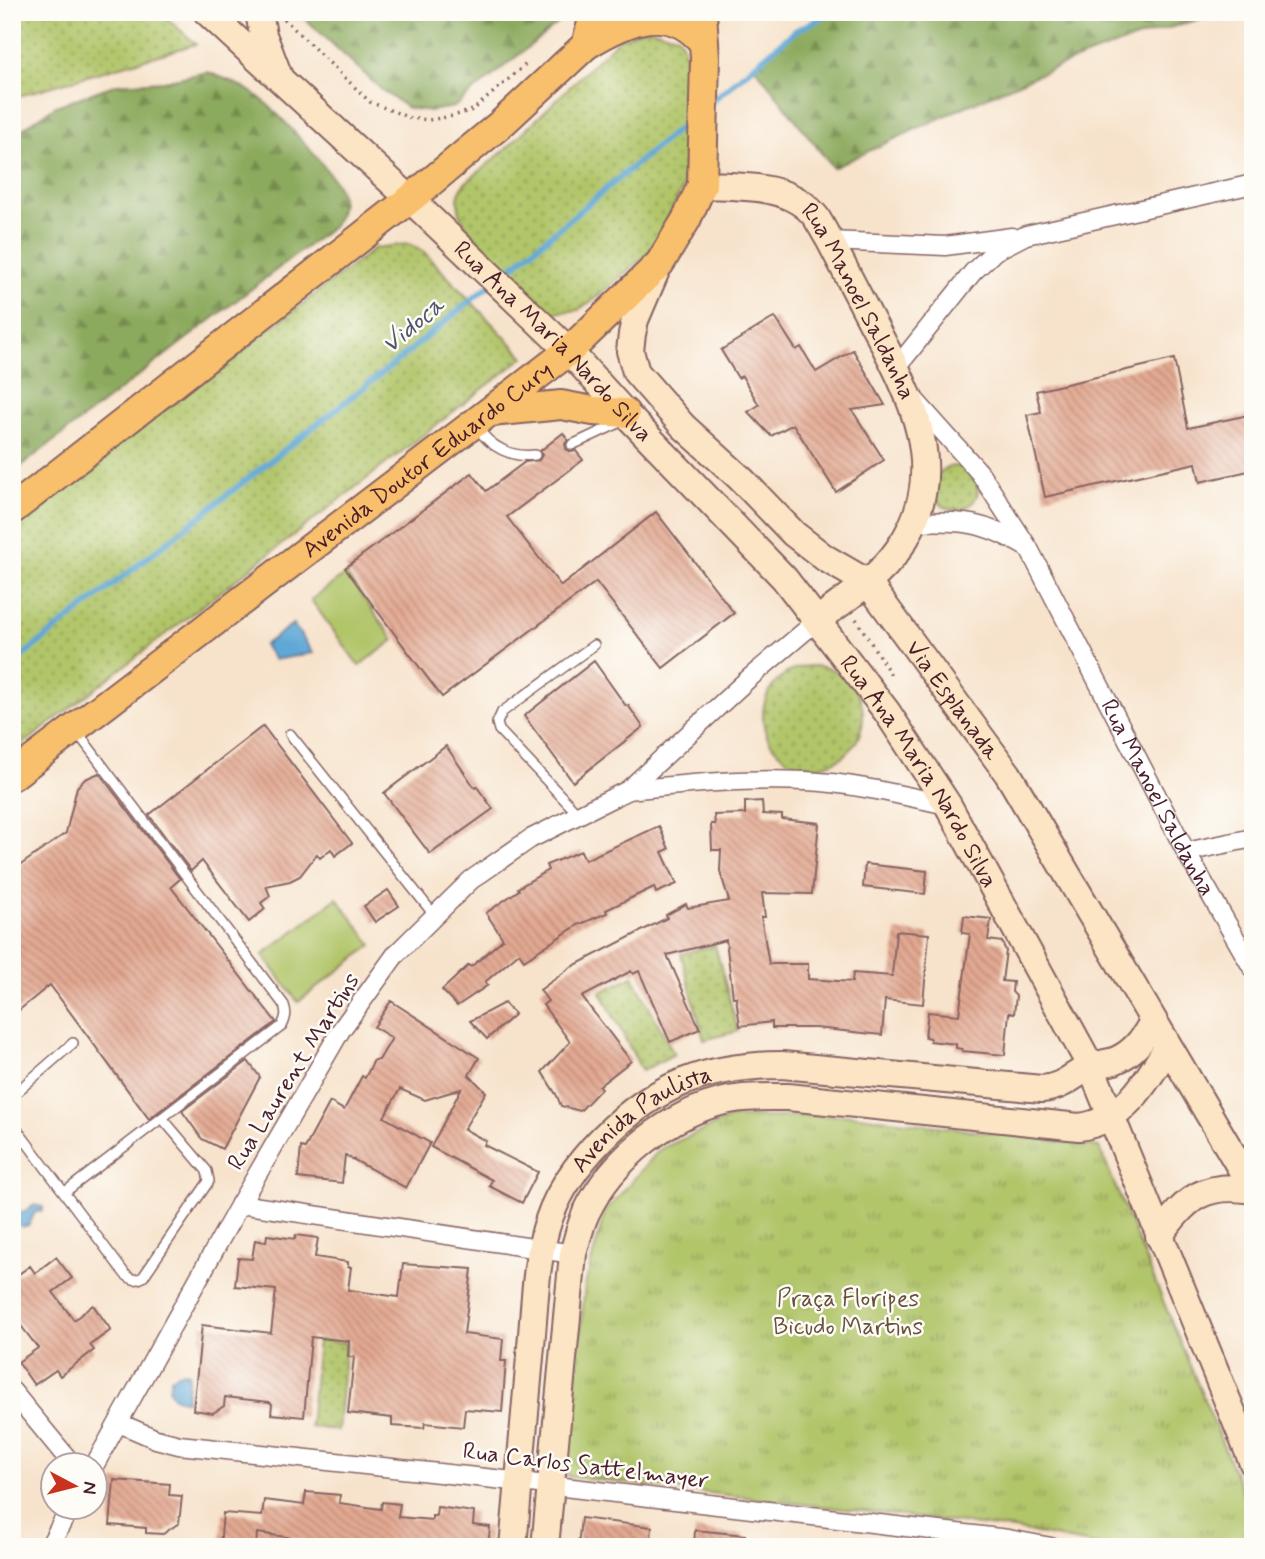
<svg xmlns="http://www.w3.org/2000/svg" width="1265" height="1559" viewBox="0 0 1265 1559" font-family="Mynerve,sans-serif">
<defs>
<pattern id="grass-dots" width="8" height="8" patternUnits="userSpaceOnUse" patternTransform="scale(1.75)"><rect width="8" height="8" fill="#b1c569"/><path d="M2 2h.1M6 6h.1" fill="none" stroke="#929f57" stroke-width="1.8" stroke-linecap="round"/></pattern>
<pattern id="forest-firs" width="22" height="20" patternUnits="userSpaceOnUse" patternTransform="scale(1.75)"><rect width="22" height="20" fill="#8caa5d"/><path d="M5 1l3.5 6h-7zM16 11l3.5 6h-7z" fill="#748a4d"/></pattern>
<pattern id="park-tufts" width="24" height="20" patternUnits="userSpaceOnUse" patternTransform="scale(1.75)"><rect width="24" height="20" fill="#b1c569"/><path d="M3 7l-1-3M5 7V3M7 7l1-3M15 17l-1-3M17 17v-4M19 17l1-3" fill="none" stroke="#929f57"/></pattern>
<pattern id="building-back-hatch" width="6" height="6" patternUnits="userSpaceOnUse" patternTransform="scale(1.75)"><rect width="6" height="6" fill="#e3a992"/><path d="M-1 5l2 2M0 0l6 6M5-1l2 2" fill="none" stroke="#ba8977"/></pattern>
</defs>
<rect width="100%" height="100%" fill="#fdfcf7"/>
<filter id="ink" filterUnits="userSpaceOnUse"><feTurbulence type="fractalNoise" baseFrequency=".0143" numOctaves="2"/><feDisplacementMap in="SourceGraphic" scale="14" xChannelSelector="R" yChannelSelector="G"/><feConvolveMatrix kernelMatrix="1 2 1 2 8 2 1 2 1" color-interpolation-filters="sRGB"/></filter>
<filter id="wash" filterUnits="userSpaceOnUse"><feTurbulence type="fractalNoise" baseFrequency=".00686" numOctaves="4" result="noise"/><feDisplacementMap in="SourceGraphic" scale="28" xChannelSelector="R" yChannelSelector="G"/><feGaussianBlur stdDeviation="1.57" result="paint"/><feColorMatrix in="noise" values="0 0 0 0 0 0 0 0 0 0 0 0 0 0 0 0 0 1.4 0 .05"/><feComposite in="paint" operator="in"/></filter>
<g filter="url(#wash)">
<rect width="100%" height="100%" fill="#f7e3cc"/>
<g fill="url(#grass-dots)" stroke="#7e724a" stroke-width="2">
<polygon points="12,12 160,12 196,44 12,98"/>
<polygon points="646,28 678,36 684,47 686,62 684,185 658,238 647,254 590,303 578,310 551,313 466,228 460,214 458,202 459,193 464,184 505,150 619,39"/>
<polygon points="409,244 423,251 524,357 12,753 12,527 375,248"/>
<circle cx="956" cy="488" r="22"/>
<circle cx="813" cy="716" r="50"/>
<polygon points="715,945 738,1031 704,1040 681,954"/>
<polygon points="633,976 674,1054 642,1071 601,992"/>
<polygon points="318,1340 346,1343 338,1430 310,1427"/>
</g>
<g fill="url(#forest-firs)" stroke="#6b6444" stroke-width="2">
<polygon points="298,12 572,12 454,107 429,111 408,108 383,91"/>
<path d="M833 12H1230C1091 43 961 108 833 168L754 66 795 31Z"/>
<path d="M207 72C224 78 240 84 256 95 272 106 335 174 340 192 344 206 340 217 332 227L12 473V131L22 129 56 106 117 84 164 81Z"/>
</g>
<polygon fill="url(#park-tufts)" stroke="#7e724a" stroke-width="2" points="852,1115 1099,1147 1253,1517 1253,1547 1105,1547 1013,1529 567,1476 585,1285 605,1212 660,1149 731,1118"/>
<g fill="#b1c569" stroke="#7e724a" stroke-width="2">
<polygon points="346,574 394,640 359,666 311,600"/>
<polygon points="337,898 372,945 298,1002 263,955"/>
</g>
<g fill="#5fa7d6" stroke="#546380" stroke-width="2">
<polygon points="293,624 313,653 274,660 264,645"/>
<polygon points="33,1205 43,1207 43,1211 35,1212 29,1225 22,1227 12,1221 12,1215 26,1211"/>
<polygon points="180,1372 189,1373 186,1401 173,1397 169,1389 171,1378"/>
</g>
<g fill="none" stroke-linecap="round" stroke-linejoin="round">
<g stroke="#5fa7d6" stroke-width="6">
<polyline points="712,101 795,31 833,12"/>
<polyline points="499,278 695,115"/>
<polyline points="12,664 391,366 491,284"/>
</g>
</g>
<g id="blocks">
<g fill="url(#building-back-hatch)">
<polygon points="775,317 796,350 801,347 816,372 853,350 885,405 852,410 884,460 836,492 793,424 771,436 748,412 759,405 742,376 738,378 721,350"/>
<polygon points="1174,359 1188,428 1253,414 1253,470 1200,482 1196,463 1045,497 1027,415 1041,412 1036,391"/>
<polygon points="563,433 568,440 565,444 566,449 571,452 576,451 583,460 507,517 561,586 656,512 734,613 663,668 596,582 442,697 345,568 472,473 486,491 525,462 539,460 542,455 540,451"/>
<polygon points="594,661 626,706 628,705 643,727 573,782 524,716"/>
<polygon points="263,726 352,843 335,856 331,849 320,858 317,854 300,876 290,881 266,886 270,896 261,903 265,909 249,922 202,861 191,871 149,815"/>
<polygon points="446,746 475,788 477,787 493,809 430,854 384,793"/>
<polygon points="99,773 180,879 171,887 276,1022 149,1119 50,985 12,1016 12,871 66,833 77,787 85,779"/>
<polygon points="762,801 763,814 782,815 782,819 819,823 812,894 762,893 765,917 761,917 769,964 808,964 808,979 852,982 853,973 892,976 896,931 929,934 923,1004 885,1000 882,1035 815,1028 772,1028 772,1022 740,1026 736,997 733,997 726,940 667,955 700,1029 670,1042 639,971 633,974 631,971 582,997 631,1061 599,1086 601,1089 580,1111 561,1106 557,1096 542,1072 570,1042 543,1005 548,1001 540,990 571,967 667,918 666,915 686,904 688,908 729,901 720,871 721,850 712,850 711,824 715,824 714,815 745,814 745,802"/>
<polygon points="659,826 669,849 662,852 677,884 656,893 654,887 606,910 607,913 578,925 524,960 519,953 485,982 488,985 457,1006 442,990 469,965 471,967 503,939 486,913 519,890 518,888 548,870 546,865 581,851 585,860"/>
<polygon points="865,864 927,871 925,894 863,887"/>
<polygon points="388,890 399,906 375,922 364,906"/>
<polygon points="964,916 991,919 988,940 1002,942 1006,951 1002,981 1013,982 1012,992 1016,996 1014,1014 1009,1013 1005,1055 962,1051 962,1049 956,1048 956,1044 930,1041 930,1038 925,1037 928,1012 959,1015 970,934 962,933"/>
<polygon points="391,1001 479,1058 469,1075 486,1092 464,1129 486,1141 484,1145 538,1172 522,1203 489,1186 492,1180 431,1147 461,1089 425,1100 400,1089 384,1117 430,1143 406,1188 345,1155 342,1183 298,1178 301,1147 305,1148 330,1102 344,1110 362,1076 365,1078 374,1060 379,1060 392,1038 374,1027"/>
<polygon points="504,1003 515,1014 487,1039 470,1021"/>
<polygon points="248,1061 260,1077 222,1149 202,1139 182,1111"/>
<polygon points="267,1235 295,1239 296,1235 318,1238 315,1257 348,1262 348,1267 351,1267 348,1290 399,1297 403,1264 472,1269 464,1334 503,1339 501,1361 506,1361 502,1412 465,1409 463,1427 425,1423 424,1428 392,1426 392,1418 348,1413 354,1357 348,1357 349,1341 311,1337 304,1417 271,1414 272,1404 269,1402 225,1397 224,1406 213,1413 193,1410 202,1325 271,1333 276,1290 235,1286 238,1258 252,1259 255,1240 266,1242"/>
<polygon points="56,1257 72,1278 53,1292 74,1320 93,1305 111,1330 90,1345 94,1350 60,1376 56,1370 34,1385 18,1362 38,1348 12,1314 12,1279 30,1266 35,1273"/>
<polygon points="114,1480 170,1484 169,1495 182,1496 179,1523 163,1534 146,1533 146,1528 110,1525"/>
<polygon points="306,1492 340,1495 339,1503 381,1509 382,1502 400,1504 398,1517 432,1520 432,1516 436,1516 437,1507 474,1512 473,1525 490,1527 488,1547 454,1547 412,1542 412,1547 335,1543 335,1547 301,1547 301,1539 257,1533 256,1547 220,1547 223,1513 262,1516 264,1500 304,1505"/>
<polygon points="581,1518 652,1527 650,1547 578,1547"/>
<polygon points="695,1530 745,1535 744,1547 694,1547"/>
</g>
</g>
</g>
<g filter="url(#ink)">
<use href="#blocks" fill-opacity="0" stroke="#876463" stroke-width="2"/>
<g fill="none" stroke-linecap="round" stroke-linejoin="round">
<defs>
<g id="lane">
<path d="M477 427C490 447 511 458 535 455"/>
<polyline points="572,445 621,422"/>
<polyline points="290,734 435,916"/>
<polyline points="579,815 499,730 497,723 502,712 594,645"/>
<polyline points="12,1096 73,1043"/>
<path d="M12 1123 125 1274C132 1280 136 1281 143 1277L209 1181 207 1171 163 1119"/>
<path d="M65 1192 282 1026C286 1018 287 1013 284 1005L77 732"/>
</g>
<g id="street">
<polyline points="830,241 945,246 1012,237"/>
<polyline points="897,367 973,272 995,251 1026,235 1253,184"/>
<path id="s1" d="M913 398 980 473 1029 549 1186 852 1253 969"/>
<path d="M916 522C964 520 984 522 1026 547"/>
<path d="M628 790C687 784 747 778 805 781 853 783 901 795 948 805"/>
<polyline points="1186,852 1253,838"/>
<polyline points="240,1204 573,1254"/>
<polyline points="12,1391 72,1464"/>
<polyline points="119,1423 156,1439 179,1445 504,1480 1008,1539 1051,1547"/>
<polyline points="94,1466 240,1204 341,1030 396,954 471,880 530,839 628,790 747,680 818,620"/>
<polyline points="49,1547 71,1506"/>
</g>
<g id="secondary">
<path id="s2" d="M207 12 410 199 569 351 625 413 784 578 887 712 948 805 1091 1067 1253 1463"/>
<polyline points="259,12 263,35 278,74"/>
<path id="s3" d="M702 185C740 187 790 183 816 217 821 225 825 233 830 241 844 268 858 295 872 322 911 395 953 472 898 550 877 580 846 598 818 620"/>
<path id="s4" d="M658 266 635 320 632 334 630 351 636 372 683 426 740 478 794 534 825 558 868 583 1008 774 1253 1189"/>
<path d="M1159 1236C1187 1198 1203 1182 1253 1190"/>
<path id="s5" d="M513 1547C519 1480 525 1413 531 1346 535 1304 535 1259 549 1219 568 1164 628 1104 683 1082 715 1069 747 1065 782 1065L1042 1089C1065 1087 1073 1074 1092 1066 1099 1064 1107 1063 1114 1061 1134 1053 1143 1039 1153 1022"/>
<path d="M545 1547 573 1254C577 1240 580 1226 586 1213 612 1159 670 1112 729 1100 748 1096 768 1097 788 1097L1079 1127C1123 1122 1147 1082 1168 1046"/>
</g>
<g id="primary">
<path d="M586 45C627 20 669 0 704 43"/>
<polyline points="491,412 561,405 593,411 625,413"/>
<polyline points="12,510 410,199 502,123 586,45 595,12"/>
<path id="s6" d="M12 776 569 351 660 263 686 220 702 185 705 58 702 12"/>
</g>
</defs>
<use href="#lane" stroke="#876463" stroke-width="12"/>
<use href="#street" stroke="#876463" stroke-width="21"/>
<use href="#secondary" stroke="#876463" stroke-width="30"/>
<use href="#primary" stroke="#876463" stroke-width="32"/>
<g stroke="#876463" stroke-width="3.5" stroke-dasharray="2 5" stroke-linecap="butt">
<polyline points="12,18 17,12"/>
<polyline points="284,19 370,102 410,118 429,120 453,116 473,110 526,64"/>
<polyline points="856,619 891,675"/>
<polyline points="1244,1484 1253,1505"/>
</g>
<use href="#lane" stroke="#fff" stroke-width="9"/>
<use href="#street" stroke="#fff" stroke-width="18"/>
<use href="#secondary" stroke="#fce5c4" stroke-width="26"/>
<use href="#primary" stroke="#f8bf6c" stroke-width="28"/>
</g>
</g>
<g text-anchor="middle" stroke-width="5" stroke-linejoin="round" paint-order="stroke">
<g font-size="24" fill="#4a1f2b" stroke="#fdfcf7">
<text dy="8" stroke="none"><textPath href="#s3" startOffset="217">Rua Manoel Saldanha</textPath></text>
<text dy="8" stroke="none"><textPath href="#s2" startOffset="478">Rua Ana Maria Nardo Silva</textPath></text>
<text dy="8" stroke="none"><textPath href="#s6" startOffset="522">Avenida Doutor Eduardo Cury</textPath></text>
<text dy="8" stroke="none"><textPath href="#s4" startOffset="572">Via Esplanada</textPath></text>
<text dy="8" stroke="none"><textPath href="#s2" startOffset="1045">Rua Ana Maria Nardo Silva</textPath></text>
<text dy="8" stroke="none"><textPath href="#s1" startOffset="471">Rua Manoel Saldanha</textPath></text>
<text transform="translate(293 1071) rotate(-58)" y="8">Rua Laurent Martins</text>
<text dy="8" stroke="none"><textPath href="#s5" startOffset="472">Avenida Paulista</textPath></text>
<text transform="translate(586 1465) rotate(7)" y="8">Rua Carlos Sattelmayer</text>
</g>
<g font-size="24" fill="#69513e" stroke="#fdfcf7">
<text x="848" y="1306">Praça Floripes<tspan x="848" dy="28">Bicudo Martins</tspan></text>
</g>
<g font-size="26" font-style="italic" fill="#52556f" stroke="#fdfcf7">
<text transform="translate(412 324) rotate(-40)" y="9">Vidoca</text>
</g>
</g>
<rect width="1265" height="1559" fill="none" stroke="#fdfcf7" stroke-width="42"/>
<g transform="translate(74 1486) rotate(97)"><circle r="33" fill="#fdfcf7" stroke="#b5a4a5" stroke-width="2"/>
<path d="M0-5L12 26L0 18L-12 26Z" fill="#c8321e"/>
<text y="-10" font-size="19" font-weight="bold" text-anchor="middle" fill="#4a1f2b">N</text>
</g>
</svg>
